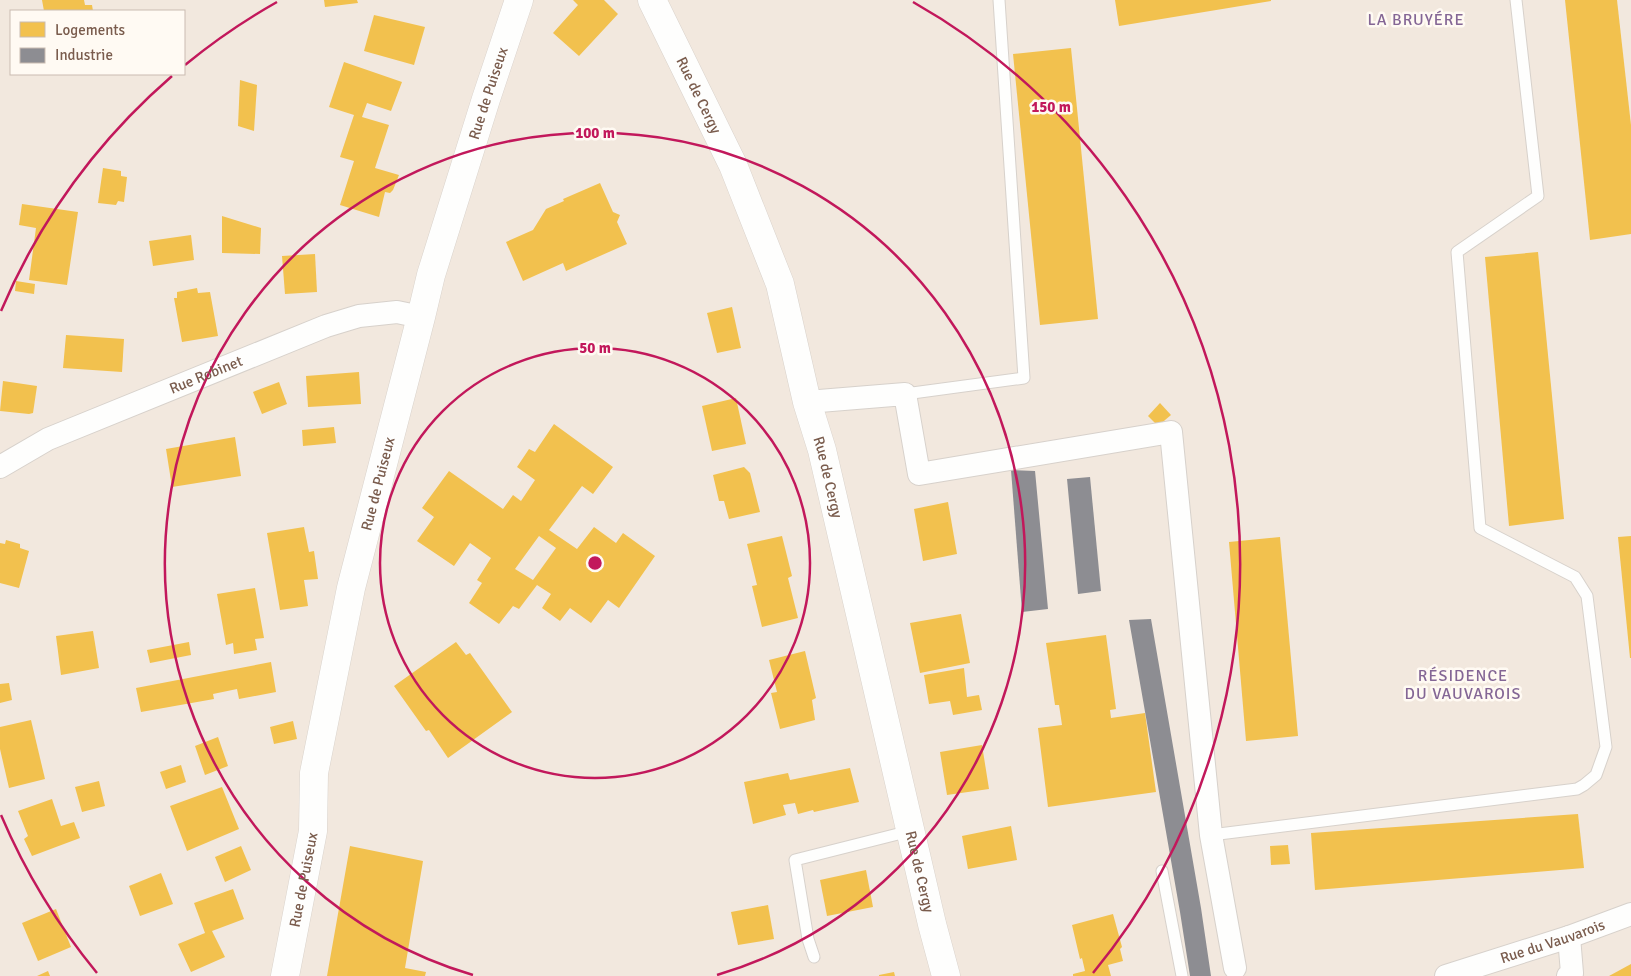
<svg xmlns="http://www.w3.org/2000/svg" width="1631" height="976" viewBox="0 0 1631 976" font-family="Signika,sans-serif">
<rect width="100%" height="100%" fill="#f9f5f0"/>
<path fill="#f2e8de" fill-rule="evenodd" d="M0 0H1631V976H0ZM11 11H184V74H11Z"/>
<g fill="#f2c14e" fill-rule="evenodd">
<polygon points="42,0 84,0 85,5 92,5 93,11 44,11"/>
<polygon points="324,0 357,0 358,3 325,7"/>
<polygon points="573,0 604,0 618,14 579,56 553,33 578,5"/>
<polygon points="1115,0 1271,0 1271,1 1119,26"/>
<polygon points="1565,0 1617,0 1631,125 1631,234 1590,240"/>
<polygon points="374,15 425,27 414,65 364,51"/>
<polygon points="1071,48 1098,319 1040,325 1013,54"/>
<polygon points="344,62 402,82 391,111 367,103 362,117 389,125 375,168 399,175 393,190 390,193 385,192 379,217 340,205 354,161 340,157 354,115 329,107"/>
<polygon points="240,80 257,85 254,131 238,126"/>
<polygon points="103,168 121,171 121,176 127,177 124,202 118,201 116,205 98,203"/>
<polygon points="600,183 613,212 620,215 617,222 627,244 566,271 563,263 523,281 506,242 533,230 546,209 564,201 563,199"/>
<polygon points="22,204 78,212 67,285 29,280 36,228 19,225"/>
<polygon points="222,216 261,228 260,254 222,253"/>
<polygon points="191,235 194,260 153,266 149,241"/>
<polygon points="1538,252 1564,519 1509,526 1485,257"/>
<polygon points="315,254 317,292 285,294 282,256"/>
<polygon points="16,281 35,284 34,294 15,291"/>
<polygon points="197,288 198,293 210,292 218,336 182,342 174,298 177,298 177,292"/>
<polygon points="732,307 741,348 717,353 707,313"/>
<polygon points="66,335 124,339 122,372 63,368"/>
<polygon points="359,372 361,404 308,407 306,376"/>
<polygon points="3,381 37,386 33,413 29,414 0,411"/>
<polygon points="279,382 287,404 262,414 253,392"/>
<polygon points="736,398 746,444 712,451 702,406"/>
<polygon points="1160,403 1171,415 1158,426 1148,416"/>
<path d="M554 424 613 467 593 494 582 486 549 530 577 549 594 527 616 543 623 533 655 556 619 608 608 600 591 623 570 608 560 621 542 608 551 594 537 585 519 609 513 606 499 624 469 603 482 583 477 580 491 558 470 543 454 566 417 541 434 517 422 508 449 471 503 509 513 495 521 501 535 480 517 467 529 449 535 452ZM539 536 556 548 533 580 515 569Z"/>
<polygon points="334,427 336,443 303,446 302,430"/>
<polygon points="235,437 241,476 172,487 166,449"/>
<polygon points="744,467 750,473 760,512 729,519 724,501 719,501 713,475"/>
<polygon points="948,502 957,554 923,561 914,509"/>
<polygon points="304,527 309,552 314,551 318,579 304,580 308,606 280,610 267,533"/>
<polygon points="782,536 792,576 788,578 798,618 762,627 752,586 757,585 747,544"/>
<polygon points="1631,536 1631,658 1630,658 1618,537"/>
<polygon points="1280,537 1298,736 1246,741 1229,542"/>
<polygon points="6,540 20,544 20,548 29,551 19,588 0,583 0,543 5,544"/>
<polygon points="255,588 264,638 255,639 257,650 234,654 233,643 226,645 217,594"/>
<polygon points="961,614 970,663 920,673 910,623"/>
<polygon points="93,631 99,668 61,675 56,636"/>
<polygon points="1106,635 1116,709 1110,710 1111,718 1145,713 1156,792 1048,807 1038,728 1062,725 1059,705 1055,705 1046,643"/>
<polygon points="189,642 191,655 150,663 147,650"/>
<polygon points="456,642 466,655 470,653 512,712 448,758 429,730 426,731 394,686"/>
<polygon points="805,651 816,698 812,700 815,720 780,729 771,693 777,692 769,660"/>
<polygon points="271,662 276,692 239,699 237,689 213,694 214,699 141,712 136,688"/>
<polygon points="964,668 967,697 979,695 982,710 953,715 950,701 929,704 924,675"/>
<polygon points="9,683 12,700 0,703 0,684"/>
<polygon points="31,720 45,779 9,788 0,749 0,727"/>
<polygon points="293,721 297,739 274,744 270,727"/>
<polygon points="218,737 228,766 205,775 195,746"/>
<polygon points="982,745 989,789 947,795 940,752"/>
<polygon points="181,765 186,782 166,789 160,772"/>
<polygon points="850,768 859,802 814,812 813,810 798,814 795,803 783,805 786,815 753,824 744,782 788,773 790,780"/>
<polygon points="99,781 105,806 82,812 75,787"/>
<polygon points="222,787 239,829 187,851 170,806"/>
<polygon points="52,799 61,826 74,822 80,838 32,856 24,839 28,836 18,811"/>
<polygon points="1578,814 1584,868 1315,890 1311,833"/>
<polygon points="1011,826 1017,860 968,869 962,836"/>
<polygon points="1288,845 1290,864 1271,865 1270,846"/>
<polygon points="241,846 251,870 225,882 215,857"/>
<polygon points="350,846 423,861 405,968 426,972 425,976 327,976"/>
<polygon points="866,870 873,907 827,916 820,880"/>
<polygon points="161,873 173,904 140,916 129,886"/>
<polygon points="233,889 244,919 212,931 225,957 191,972 178,944 205,933 194,903"/>
<polygon points="768,905 774,939 738,945 731,912"/>
<polygon points="56,909 71,947 38,961 22,923"/>
<polygon points="1113,914 1122,947 1120,949 1123,961 1108,965 1111,976 1073,976 1073,974 1085,971 1082,958 1080,959 1072,925"/>
<polygon points="1631,964 1631,976 1609,976"/>
<polygon points="48,971 50,976 37,976"/>
<polygon points="894,972 895,976 879,976 879,975"/>
</g>
<g fill="#8d8d92">
<polygon points="1011,470 1035,471 1048,609 1022,612"/>
<polygon points="1090,477 1101,591 1078,594 1067,479"/>
<polygon points="1151,619 1201,908 1211,976 1190,976 1180,912 1129,620"/>
</g>
<g fill="none" stroke-linecap="round" stroke-linejoin="round">
<defs>
<g id="lane">
<polyline points="905,394 1024,378 999,0"/>
<polyline points="1211,835 1577,789 1584,785 1596,775 1606,747 1587,596 1575,577 1480,528 1457,252 1538,196 1516,0"/>
<polyline points="1162,871 1182,976"/>
<polyline points="814,957 808,939 795,860 910,831"/>
</g>
<g id="street">
<polyline points="807,402 905,394 919,474 1171,432 1211,835 1235,968"/>
<path id="s1" d="M0 467 48 439 326 326 359 316 397 312 421 317"/>
<path id="s2" d="M1446 976 1569 937 1631 914"/>
<polyline points="1568,976 1572,973 1569,937"/>
</g>
<g id="secondary">
<path id="s3" d="M652 0 733 165 780 284 807 402 822 450 932 924 946 976"/>
<path id="s4" d="M285 976 313 831 314 773 351 588 421 317 431 275 486 99 519 0"/>
</g>
</defs>
<use href="#lane" stroke="#d7d1cb" stroke-width="13"/>
<use href="#street" stroke="#d7d1cb" stroke-width="24"/>
<use href="#secondary" stroke="#d9d2cb" stroke-width="29"/>
<use href="#lane" stroke="#fefefd" stroke-width="11"/>
<use href="#street" stroke="#fefefd" stroke-width="22"/>
<use href="#secondary" stroke="#fefefd" stroke-width="28"/>
</g>
<g fill="none" stroke="#c2185b" stroke-width="2.5">
<circle cx="595" cy="563" r="215"/>
<path d="M473 975A430 430 0 1 1 717 975"/>
<path d="M97 973A645 645 0 0 1 1 815M1 311A645 645 0 0 1 172 76M185 65A645 645 0 0 1 277 2M913 2A645 645 0 0 1 1093 973"/>
</g>
<g text-anchor="middle" stroke-width="5" stroke-linejoin="round" paint-order="stroke">
<g font-size="15" fill="#7a5c4d" stroke="#fffaf3">
<text dy="5" stroke="none"><textPath href="#s4" startOffset="908">Rue de Puiseux</textPath></text>
<text dy="5" stroke="none"><textPath href="#s3" startOffset="106">Rue de Cergy</textPath></text>
<text dy="5" stroke="none"><textPath href="#s1" startOffset="226">Rue Robinet</textPath></text>
<text dy="5" stroke="none"><textPath href="#s3" startOffset="511">Rue de Cergy</textPath></text>
<text dy="5" stroke="none"><textPath href="#s4" startOffset="502">Rue de Puiseux</textPath></text>
<text dy="5" stroke="none"><textPath href="#s3" startOffset="916">Rue de Cergy</textPath></text>
<text dy="5" stroke="none"><textPath href="#s4" startOffset="98">Rue de Puiseux</textPath></text>
<text dy="5" stroke="none"><textPath href="#s2" startOffset="112">Rue du Vauvarois</textPath></text>
</g>
<g font-size="16" letter-spacing="1" fill="#846695" stroke="#fffaf3">
<text x="1416" y="25">LA BRUYÉRE</text>
<text x="1463" y="681">RÉSIDENCE<tspan x="1463" dy="18">DU VAUVAROIS</tspan></text>
</g>
</g>
<circle cx="595" cy="563" r="8" fill="#c2185b" stroke="#fffaf3" stroke-width="2.5"/>
<g font-size="15" text-anchor="middle" font-weight="bold" fill="#c2185b" stroke="#fffaf3" stroke-width="5" stroke-linejoin="round" paint-order="stroke">
<text x="1051" y="112">150 m</text>
<text x="595" y="138">100 m</text>
<text x="595" y="353">50 m</text>
</g>
<rect x="10" y="10" width="175" height="65" fill="#fffaf3" stroke="#cabbb1"/>
<rect x="20" y="22" width="25" height="15" fill="#f2c14e" stroke="#cabbb1"/>
<text x="55" y="35" font-size="15" fill="#7a5c4d">Logements</text>
<rect x="20" y="48" width="25" height="15" fill="#8d8d92" stroke="#cabbb1"/>
<text x="55" y="60" font-size="15" fill="#7a5c4d">Industrie</text>
</svg>
